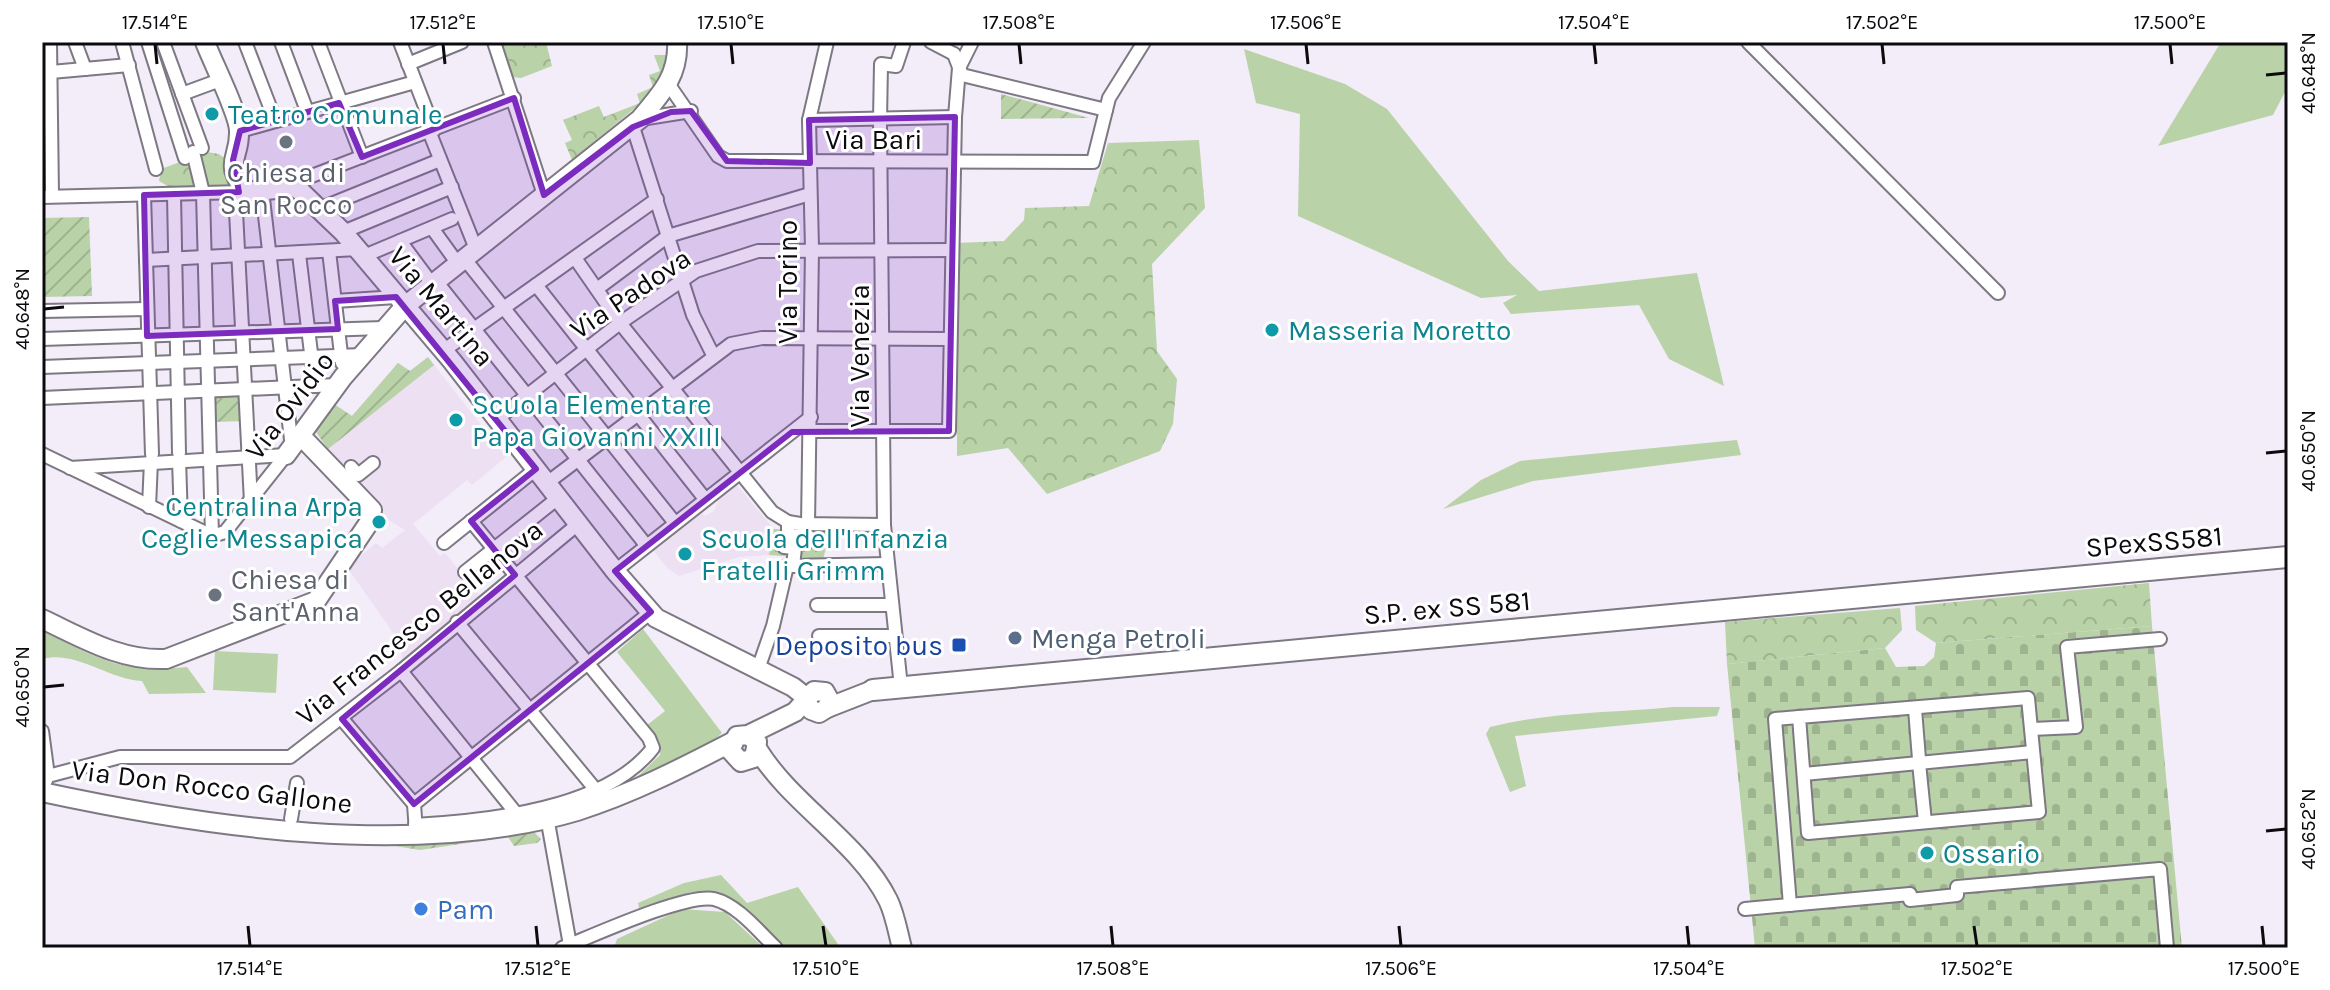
<svg xmlns="http://www.w3.org/2000/svg" width="2330" height="990" viewBox="0 0 2330 990" font-family="Karla,sans-serif">
<defs>
<pattern id="forest-crowns" width="20" height="18" patternUnits="userSpaceOnUse" patternTransform="scale(2)"><rect width="20" height="18" fill="#b9d2a8"/><path d="M2 6a3 3 0 1 1 6 0M12 15a3 3 0 1 1 6 0" fill="none" stroke="#9eb38f"/></pattern>
<pattern id="cemetery-stones" width="16" height="16" patternUnits="userSpaceOnUse" patternTransform="scale(2)"><rect width="16" height="16" fill="#b9d2a8"/><path d="M2 7V4a2 2 0 0 1 4 0v3zM10 15v-3a2 2 0 0 1 4 0v3z" fill="#9eb38f"/></pattern>
<pattern id="garden-furrows" width="10" height="10" patternUnits="userSpaceOnUse" patternTransform="scale(2)"><rect width="10" height="10" fill="#b9d2a8"/><path d="M-1 1l2-2M0 10L10 0M9 11l2-2" fill="none" stroke="#9eb38f"/></pattern>
</defs>
<rect width="100%" height="100%" fill="#f2edf8"/>
<g fill="#eee0f3">
<polygon points="428,357 506,457 472,485 467,480 413,524 440,556 445,553 481,597 402,660 401,644 347,567 376,543 382,548 405,530 387,519 316,434 334,404 352,416 398,363 410,371"/>
<polygon points="737,485 774,529 769,555 739,557 679,576 667,568 653,550 702,513 705,516 714,511 720,497"/>
</g>
<g fill="#b9d2a8">
<polygon points="2221,42 2288,42 2288,86 2273,115 2158,146"/>
<polygon points="1244,49 1345,84 1387,109 1508,261 1539,291 1697,273 1724,386 1669,359 1639,305 1511,314 1503,303 1517,295 1481,298 1298,216 1300,114 1256,103"/>
<polygon points="1737,440 1741,455 1533,481 1443,509 1481,480 1520,461"/>
<polygon points="643,629 722,733 712,742 632,782 660,755 661,746 646,726 665,711 617,652"/>
<path d="M42 631C102 660 118 673 187 667L206 693 149 694 142 681C107 679 76 650 42 659Z"/>
<polygon points="215,651 278,654 276,693 213,690"/>
<path d="M1673 707H1720L1717 716 1515 736 1526 786 1510 792 1486 734 1490 727C1549 712 1612 713 1673 707Z"/>
<polygon points="721,875 747,903 798,887 840,947 787,948 742,906 724,897 640,913 638,903 684,883"/>
<polygon points="682,909 725,912 764,948 614,948 617,939"/>
</g>
<g fill="url(#forest-crowns)">
<polygon points="546,42 552,66 521,78 513,77 500,43"/>
<polygon points="654,55 668,55 658,84 641,103 572,160 565,143 572,140 563,120 599,106 604,117 640,103 637,94 653,87 649,75 660,71"/>
<polygon points="1199,140 1205,208 1152,264 1157,351 1177,379 1173,424 1160,451 1047,494 1008,448 957,456 957,243 1004,241 1024,220 1025,208 1089,206 1108,143"/>
<polygon points="207,152 219,154 227,160 229,186 171,188 159,181 161,169"/>
<polygon points="774,529 831,531 823,559 769,555"/>
<polygon points="2149,583 2152,626 1936,643 1916,630 1915,606"/>
<polygon points="1900,608 1902,630 1885,648 1727,664 1725,622"/>
</g>
<polygon fill="url(#cemetery-stones)" points="2152,626 2182,948 1755,948 1727,664 1885,648 1896,667 1924,666 1934,657 1936,643"/>
<g fill="url(#garden-furrows)">
<polygon points="1001,94 1089,118 1001,119"/>
<polygon points="89,217 92,296 42,297 42,218"/>
<polygon points="428,357 434,365 328,449 314,429 334,404 352,416 398,363 410,371"/>
<polygon points="242,396 243,421 215,422 214,397"/>
<polygon points="532,830 541,839 537,843 514,846 508,837 420,850 369,842"/>
</g>
<g fill="none" stroke-linecap="round" stroke-linejoin="round">
<defs>
<g id="street">
<polyline points="50,42 52,196"/>
<polyline points="75,42 85,69"/>
<polyline points="122,42 156,169"/>
<polyline points="148,42 185,158"/>
<polyline points="163,42 202,148"/>
<polyline points="245,42 275,120"/>
<polyline points="281,42 307,111"/>
<polyline points="318,42 362,157"/>
<polyline points="400,42 434,130"/>
<polyline points="494,42 544,195"/>
<polyline points="931,42 954,54"/>
<polyline points="1748,42 1998,293"/>
<polyline points="954,54 962,75 1106,110"/>
<polyline points="408,64 462,42"/>
<polyline points="51,72 129,65"/>
<polyline points="669,85 718,156 727,161 1093,162 1109,98 1144,42"/>
<polyline points="182,94 220,80"/>
<polyline points="647,118 691,111"/>
<polyline points="809,120 955,117"/>
<polyline points="633,127 693,315 713,355"/>
<polyline points="240,131 415,82"/>
<polyline points="429,131 476,249"/>
<polyline points="193,152 203,193 212,536"/>
<polyline points="296,187 309,177 514,98"/>
<polyline points="262,190 292,448"/>
<polyline points="235,192 251,502"/>
<polyline points="144,195 152,454"/>
<polyline points="174,195 179,453"/>
<polyline points="42,197 243,192"/>
<polyline points="319,209 440,160"/>
<polyline points="432,228 458,264"/>
<polyline points="343,232 452,187"/>
<polyline points="400,241 432,284"/>
<polyline points="329,251 342,363"/>
<polyline points="299,254 315,386"/>
<polyline points="364,256 452,219"/>
<polyline points="464,258 675,523"/>
<polyline points="575,258 620,323 772,512 788,522 800,524 884,525"/>
<polyline points="146,260 358,249"/>
<polyline points="436,281 646,545"/>
<polyline points="536,285 705,499"/>
<polyline points="597,289 668,236 810,194"/>
<polyline points="335,301 396,297"/>
<polyline points="42,311 147,309"/>
<polyline points="42,339 383,328"/>
<polyline points="443,351 657,199"/>
<polyline points="42,367 363,355"/>
<polyline points="42,398 337,385"/>
<polyline points="497,419 620,323 696,271 758,251 952,250"/>
<polyline points="811,431 949,431 955,117 959,68 972,42"/>
<polyline points="42,454 212,536 225,532 286,455"/>
<polyline points="179,459 181,521"/>
<polyline points="351,467 358,475 373,463"/>
<polyline points="70,468 286,455"/>
<polyline points="547,483 731,344 762,338 950,339"/>
<polyline points="149,507 151,461"/>
<polyline points="788,522 788,535 808,536 808,542 788,543 784,547 795,548 793,566"/>
<polyline points="808,525 812,249 809,120 827,42"/>
<polyline points="444,543 536,469"/>
<polyline points="615,571 811,417"/>
<polyline points="465,572 558,498"/>
<polyline points="817,605 891,605"/>
<polyline points="457,622 600,795"/>
<polyline points="819,636 895,636"/>
<polyline points="401,671 515,812"/>
<polyline points="757,672 773,626 787,566 887,564"/>
<polyline points="901,687 884,525 880,120 881,64 896,66 904,42"/>
<polygon points="2028,698 2039,812 1808,833 1799,717"/>
<polyline points="1915,709 1919,759"/>
<polyline points="342,719 414,804"/>
<polyline points="2031,729 2076,727 2067,647 2160,639"/>
<polyline points="42,731 48,776"/>
<polyline points="1919,763 1925,822"/>
<polyline points="1804,774 2033,752"/>
<polyline points="42,789 48,776 120,757 290,757 401,671 578,524"/>
<polyline points="547,817 570,945"/>
<polyline points="291,819 297,783"/>
<path d="M415 825C488 821 606 809 653 748L649 738 471 521"/>
<polyline points="416,832 414,804 651,612"/>
<polyline points="1790,905 1775,719 1799,717"/>
<polyline points="1745,909 1910,894 1910,900 1957,895 1957,887 2160,869 2167,948"/>
<path d="M562 948C592 936 686 893 714 899 738 905 759 932 776 948"/>
</g>
<g id="secondary">
<path d="M205 42C212 61 239 114 239 131 240 160 223 159 245 192L296 187 343 232 452 361 615 571 656 618 793 687 807 698"/>
<path d="M286 455 343 377 405 306 640 119C660 95 679 76 677 42"/>
<path d="M42 619C83 638 120 661 166 659L316 601 370 521 372 510 301 436"/>
<polyline points="827,708 873,690"/>
<polyline points="748,735 757,742 754,758 741,762 730,750 737,736 748,735 795,712 814,691 825,692 830,701 827,708 819,713 811,710 807,702"/>
<path d="M758 750C791 804 860 843 888 900 895 914 898 933 902 948"/>
<path d="M42 792C205 827 415 859 577 811 631 794 682 768 732 742"/>
</g>
<polyline id="primary" points="873,690 2288,557"/>
</defs>
<use href="#street" stroke="#7d7882" stroke-width="16"/>
<use href="#secondary" stroke="#7d7882" stroke-width="22"/>
<use href="#primary" stroke="#7d7882" stroke-width="24"/>
<use href="#street" stroke="#fff" stroke-width="12"/>
<use href="#secondary" stroke="#fff" stroke-width="18"/>
<use href="#primary" stroke="#fff" stroke-width="20"/>
</g>
<path fill="#7b2cbf" fill-opacity="0.2" stroke="#7b2cbf" stroke-width="6" stroke-linejoin="round" d="M514 98 544 195 633 127 671 112 691 111 727 161 810 163 809 120 955 117 949 431 792 432 615 571 651 612 414 804 342 719 515 575 471 521 536 469 396 297 335 301 338 329 147 336 144 195 239 192 233 160 240 131 339 103 362 157Z"/>
<path fill="none" stroke="#0c0a0e" stroke-width="3" d="M155 44 157 64M443 44 445 64M731 44 733 64M1019 44 1021 64M1306 44 1308 64M1594 44 1596 64M1882 44 1884 64M2170 44 2172 64M2266 75 2286 73M44 309 64 307M2266 453 2286 451M44 687 64 685M2266 831 2286 829M248 926 250 946M536 926 538 946M823 926 826 946M1111 926 1113 946M1399 926 1401 946M1687 926 1689 946M1974 926 1977 946M2262 926 2264 946"/>
<g fill="#0f9aa8" stroke="#fff" stroke-width="3">
<circle cx="212" cy="114" r="8"/>
<circle cx="1272" cy="330" r="8"/>
<circle cx="456" cy="420" r="8"/>
<circle cx="379" cy="522" r="8"/>
<circle cx="685" cy="554" r="8"/>
<circle cx="1927" cy="853" r="8"/>
</g>
<g fill="#6b7280" stroke="#fff" stroke-width="3">
<circle cx="286" cy="142" r="8"/>
<circle cx="215" cy="595" r="8"/>
</g>
<circle fill="#5c6f8a" stroke="#fff" stroke-width="3" cx="1015" cy="638" r="8"/>
<rect fill="#1a4fb4" stroke="#fff" stroke-width="3" x="951" y="637" width="16" height="16" rx="4"/>
<circle fill="#3f7fe0" stroke="#fff" stroke-width="3" cx="421" cy="909" r="8"/>
<g text-anchor="middle" stroke-width="6" stroke-linejoin="round" paint-order="stroke">
<g font-size="28" fill="#0d838f" stroke="#fff" text-anchor="start">
<text x="228" y="124">Teatro Comunale</text>
<text x="1288" y="340">Masseria Moretto</text>
<text x="472" y="414">Scuola Elementare<tspan x="472" dy="32">Papa Giovanni XXIII</tspan></text>
<text x="363" y="516" text-anchor="end">Centralina Arpa<tspan x="363" dy="32">Ceglie Messapica</tspan></text>
<text x="701" y="548">Scuola dell'Infanzia<tspan x="701" dy="32">Fratelli Grimm</tspan></text>
<text x="1943" y="863">Ossario</text>
</g>
<g font-size="28" fill="#0c0a0e" stroke="#fff">
<text x="874" y="149">Via Bari</text>
<text transform="translate(787 282) rotate(-90)" y="10">Via Torino</text>
<text transform="translate(630 293) rotate(-34)" y="10">Via Padova</text>
<text transform="translate(442 306) rotate(50)" y="10">Via Martina</text>
<text transform="translate(859 356) rotate(-90)" y="10">Via Venezia</text>
<text transform="translate(289 405) rotate(-53)" y="10">Via Ovidio</text>
<text transform="translate(2154 541) rotate(-5)" y="10">SPexSS581</text>
<text transform="translate(1447 607) rotate(-5)" y="10">S.P. ex SS 581</text>
<text transform="translate(419 622) rotate(-39)" y="10">Via Francesco Bellanova</text>
<text transform="translate(212 786) rotate(7)" y="10">Via Don Rocco Gallone</text>
</g>
<g font-size="28" fill="#5b616d" stroke="#fff">
<text x="286" y="182">Chiesa di<tspan x="286" dy="32">San Rocco</tspan></text>
<text x="231" y="589" text-anchor="start">Chiesa di<tspan x="231" dy="32">Sant'Anna</tspan></text>
</g>
<g font-size="28" fill="#4e5e75" stroke="#fff" text-anchor="start">
<text x="1031" y="648">Menga Petroli</text>
</g>
<g font-size="28" fill="#164399" stroke="#fff" text-anchor="end">
<text x="943" y="655">Deposito bus</text>
</g>
<g font-size="28" fill="#366cbe" stroke="#fff" text-anchor="start">
<text x="437" y="919">Pam</text>
</g>
</g>
<rect width="2330" height="990" fill="none" stroke="#ffffff" stroke-width="88"/>
<rect x="44" y="44" width="2242" height="902" fill="none" stroke="#0c0a0e" stroke-width="3"/>
<g font-size="20" text-anchor="middle" fill="#0c0a0e">
<text x="155" y="29">17.514°E</text>
<text x="443" y="29">17.512°E</text>
<text x="731" y="29">17.510°E</text>
<text x="1019" y="29">17.508°E</text>
<text x="1306" y="29">17.506°E</text>
<text x="1594" y="29">17.504°E</text>
<text x="1882" y="29">17.502°E</text>
<text x="2170" y="29">17.500°E</text>
<text transform="translate(2308 73) rotate(-90)" y="7">40.648°N</text>
<text transform="translate(22 309) rotate(-90)" y="7">40.648°N</text>
<text transform="translate(2308 451) rotate(-90)" y="7">40.650°N</text>
<text transform="translate(22 687) rotate(-90)" y="7">40.650°N</text>
<text transform="translate(2308 829) rotate(-90)" y="7">40.652°N</text>
<text x="250" y="975">17.514°E</text>
<text x="538" y="975">17.512°E</text>
<text x="826" y="975">17.510°E</text>
<text x="1113" y="975">17.508°E</text>
<text x="1401" y="975">17.506°E</text>
<text x="1689" y="975">17.504°E</text>
<text x="1977" y="975">17.502°E</text>
<text x="2264" y="975">17.500°E</text>
</g>
</svg>
